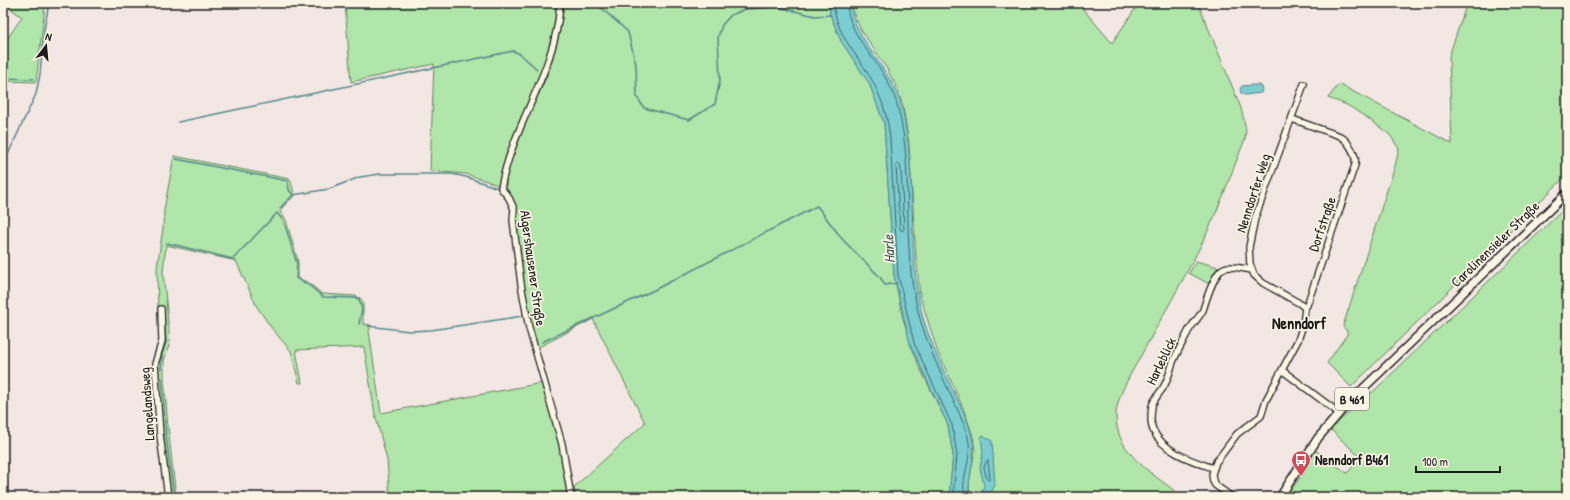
<svg xmlns="http://www.w3.org/2000/svg" width="1570" height="500" viewBox="0 0 1570 500" font-family="'Patrick Hand',sans-serif">
<rect width="100%" height="100%" fill="#f2e7e3"/>
<filter id="ink" filterUnits="userSpaceOnUse"><feTurbulence type="fractalNoise" baseFrequency=".025" numOctaves="2"/><feDisplacementMap in="SourceGraphic" scale="8" xChannelSelector="R" yChannelSelector="G"/><feConvolveMatrix kernelMatrix="1 2 1 2 8 2 1 2 1" color-interpolation-filters="sRGB"/></filter>
<g filter="url(#ink)">
<g fill="#b0e6a9" stroke="#668162">
<polygon points="3,3 46,3 45,6 36,82 3,81 3,45 22,17"/>
<polygon points="345,3 558,3 552,42 546,63 503,166 498,185 466,174 430,171 434,64 351,82"/>
<polygon points="564,3 829,3 830,14 841,41 869,83 884,123 894,275 903,319 919,366 948,425 953,455 949,497 576,497 574,487 645,423 593,319 535,349 522,284 511,197 506,186 507,172 527,119 550,69 563,12"/>
<path d="M852 3H1078L1112 43 1139 3H1198L1241 108 1246 129 1245 139C1230 176 1217 215 1198 251 1181 284 1162 317 1144 350 1135 367 1116 396 1116 416 1116 453 1151 472 1176 492V497H970L969 483 975 450 973 436 964 410 937 350 920 296 916 257 909 144 903 106 897 88 887 69 861 30 853 12Z"/>
<polygon points="1467,3 1567,3 1567,175 1351,387 1327,363 1348,333 1343,326 1395,166 1399,149 1390,135 1369,119 1347,105 1328,98 1339,84 1452,144 1449,56"/>
<polygon points="174,156 290,179 295,196 287,202 280,211 286,220 298,261 298,278 309,283 322,294 355,296 360,298 363,302 363,324 371,325 369,331 381,413 542,383 560,444 569,497 390,497 387,460 375,414 364,347 296,350 302,383 299,383 291,351 273,330 257,307 236,261 166,245 163,271 170,342 164,361 164,377 168,427 176,497 170,497 163,441 158,360 163,307 158,307 157,268 163,228 164,210"/>
<polygon points="1567,206 1567,497 1285,497 1304,473 1315,450 1347,473 1361,458 1330,429 1376,389"/>
<polygon points="1196,261 1218,267 1209,284 1189,273"/>
</g>
<g fill="#7bcdd1" stroke="#558689">
<path d="M829 3H850C854 40 893 70 902 108 916 169 909 234 918 295 923 326 937 356 950 384 958 401 968 418 972 437 977 458 967 476 969 497H949L953 455 948 425 910 344 894 275 884 123 869 83 841 41 830 14Z"/>
<polygon points="1252,85 1260,85 1262,89 1261,93 1245,95 1241,93 1240,89 1242,86"/>
<polygon points="983,435 992,441 995,485 989,497 977,497 981,493 984,486 980,468 983,452 981,438"/>
</g>
<g fill="none" stroke-linecap="round" stroke-linejoin="round">
<g stroke="#426364" stroke-width="1">
<path d="M833 3C837 38 858 54 873 82 882 99 888 118 890 138L898 275 914 343 952 425 957 455 953 497"/>
<path d="M847 3C847 29 869 51 882 72 889 83 895 96 898 108 914 168 902 238 915 298 921 329 934 359 947 387 954 403 963 419 968 437 972 453 966 466 964 482 963 487 964 492 965 497"/>
<polygon points="898,164 900,165 901,170 904,229 902,231 900,229 896,166"/>
<polygon points="988,461 990,478 989,480 987,479 984,468 986,462"/>
</g>
<g stroke="#558689" stroke-width="1.5">
<polyline points="340,3 341,6"/>
<polyline points="596,3 628,32 636,65 637,97 644,108 689,120 715,104 720,80 718,37 722,25 731,15 746,9 778,7 815,16 831,15"/>
<polyline points="3,78 34,79"/>
<polyline points="178,122 513,51 520,54 537,69"/>
<polyline points="176,159 288,181 289,190 293,195"/>
<polyline points="3,165 36,94 40,74 44,30 49,3"/>
<polyline points="280,208 293,195 329,189 360,177 380,174 452,174 466,177 498,188"/>
<polyline points="167,243 233,259 277,213 283,220 286,228 297,264 296,278 310,286 323,297 356,298 359,299 362,309 359,324"/>
<polyline points="368,326 409,331 431,330 523,316"/>
<polyline points="542,342 654,290 817,206 843,240 880,277 885,285 897,283"/>
<polyline points="161,369 162,354 166,342 164,311"/>
<polyline points="162,378 166,436 174,497"/>
</g>
<defs>
<g id="minor">
<path d="M560 3C557 70 513 123 501 188L509 198 514 209 513 220 521 284 529 328 562 444 571 497"/>
<polyline points="1304,84 1255,218 1249,247 1250,264 1254,275 1263,283 1299,303 1305,308"/>
<polyline points="161,309 162,341 155,364 160,435 168,497"/>
<polyline points="1283,371 1339,413"/>
<path d="M1213 468C1193 461 1163 452 1153 430 1150 423 1151 413 1152 406 1154 399 1159 394 1163 388 1168 380 1170 371 1173 362 1177 352 1183 342 1188 332 1192 324 1199 318 1203 310 1206 300 1213 279 1220 271 1226 263 1243 269 1252 270"/>
<path d="M1232 497 1215 485 1213 481 1212 474 1216 462 1237 434 1261 416 1266 400 1298 340 1303 325 1305 308 1307 305 1355 165C1357 155 1349 142 1340 136L1292 119"/>
</g>
<polyline id="major" points="1280,497 1318,438 1349,402 1567,193"/>
</defs>
<use href="#minor" stroke="#1c1c1c" stroke-width="8"/>
<use href="#major" stroke="#1c1c1c" stroke-width="10"/>
<use href="#minor" stroke="#fcf5e5" stroke-width="5.5"/>
<use href="#major" stroke="#fcf5e5" stroke-width="7"/>
</g>
</g>
<defs>
<symbol id="bus-pin" viewBox="-11 -11 22 30"><path d="M0 17L-7.5 6A9.5 9.5 0 1 1 7.5 6Z" fill="#d1495b" stroke="#fcf5e5"/><path d="M-5-6H5V4H4V6H2V4H-2V6H-4V4H-5ZM-3.5-4V0h7V-4ZM-3.5 1.2v1.5H-2V1.2ZM2 1.2v1.5H3.5V1.2Z" fill="#fff"/></symbol>
</defs>
<g fill-rule="evenodd">
<use href="#bus-pin" x="1290" y="449" width="22" height="30"/>
</g>
<g text-anchor="middle" stroke-width="3.5" stroke-linejoin="round" paint-order="stroke">
<rect fill="#fcf5e5" stroke="#5f5d58" stroke-width="1" x="1335" y="388" width="34" height="22" rx="3"/>
<g font-size="13" font-weight="bold" fill="#1c1c1c">
<text x="1352" y="404">B 461</text>
</g>
<g font-size="14" fill="#1c1c1c" stroke="#fcf5e5">
<text transform="translate(1253 193) rotate(-72)" y="5">Nenndorfer Weg</text>
<text transform="translate(1322 224) rotate(-71)" y="5">Dorfstraße</text>
<text transform="translate(1495 244) rotate(-44)" y="5">Carolinensieler Straße</text>
<text transform="translate(533 268) rotate(82)" y="5">Algershausener Straße</text>
<text transform="translate(1161 361) rotate(-64)" y="5">Harleblick</text>
<text transform="translate(147 404) rotate(-94)" y="5">Langelandsweg</text>
</g>
<g font-size="14" font-weight="bold" fill="#1c1c1c" stroke="#fcf5e5" text-anchor="start">
<text x="1315" y="465">Nenndorf B461</text>
</g>
<g font-size="15" font-style="italic" fill="#3d5a5b" stroke="#fcf5e5">
<text transform="translate(889 249) rotate(-93)" y="5">Harle</text>
</g>
<g font-size="16" font-weight="bold" fill="#1c1c1c" stroke="#fcf5e5">
<text x="1299" y="329">Nenndorf</text>
</g>
</g>
<rect width="1570" height="500" fill="none" stroke="#fcf5e5" stroke-width="16"/>
<rect x="8" y="8" width="1554" height="484" fill="none" stroke="#1c1c1c" stroke-width="1.5" filter="url(#ink)"/>
<g transform="translate(46 46) rotate(16)" stroke="#fcf5e5" stroke-width="3" paint-order="stroke">
<path d="M0-3L7 15L0 10L-7 15Z" fill="#1c1c1c"/>
<text y="-6" font-size="11" font-weight="bold" text-anchor="middle" fill="#1c1c1c">N</text>
</g>
<path d="M1416 466v6h84v-6" fill="none" stroke="#1c1c1c" stroke-width="2"/>
<text x="1422" y="466" font-size="12" fill="#1c1c1c" stroke="#fcf5e5" stroke-width="3" paint-order="stroke">100 m</text>
</svg>
